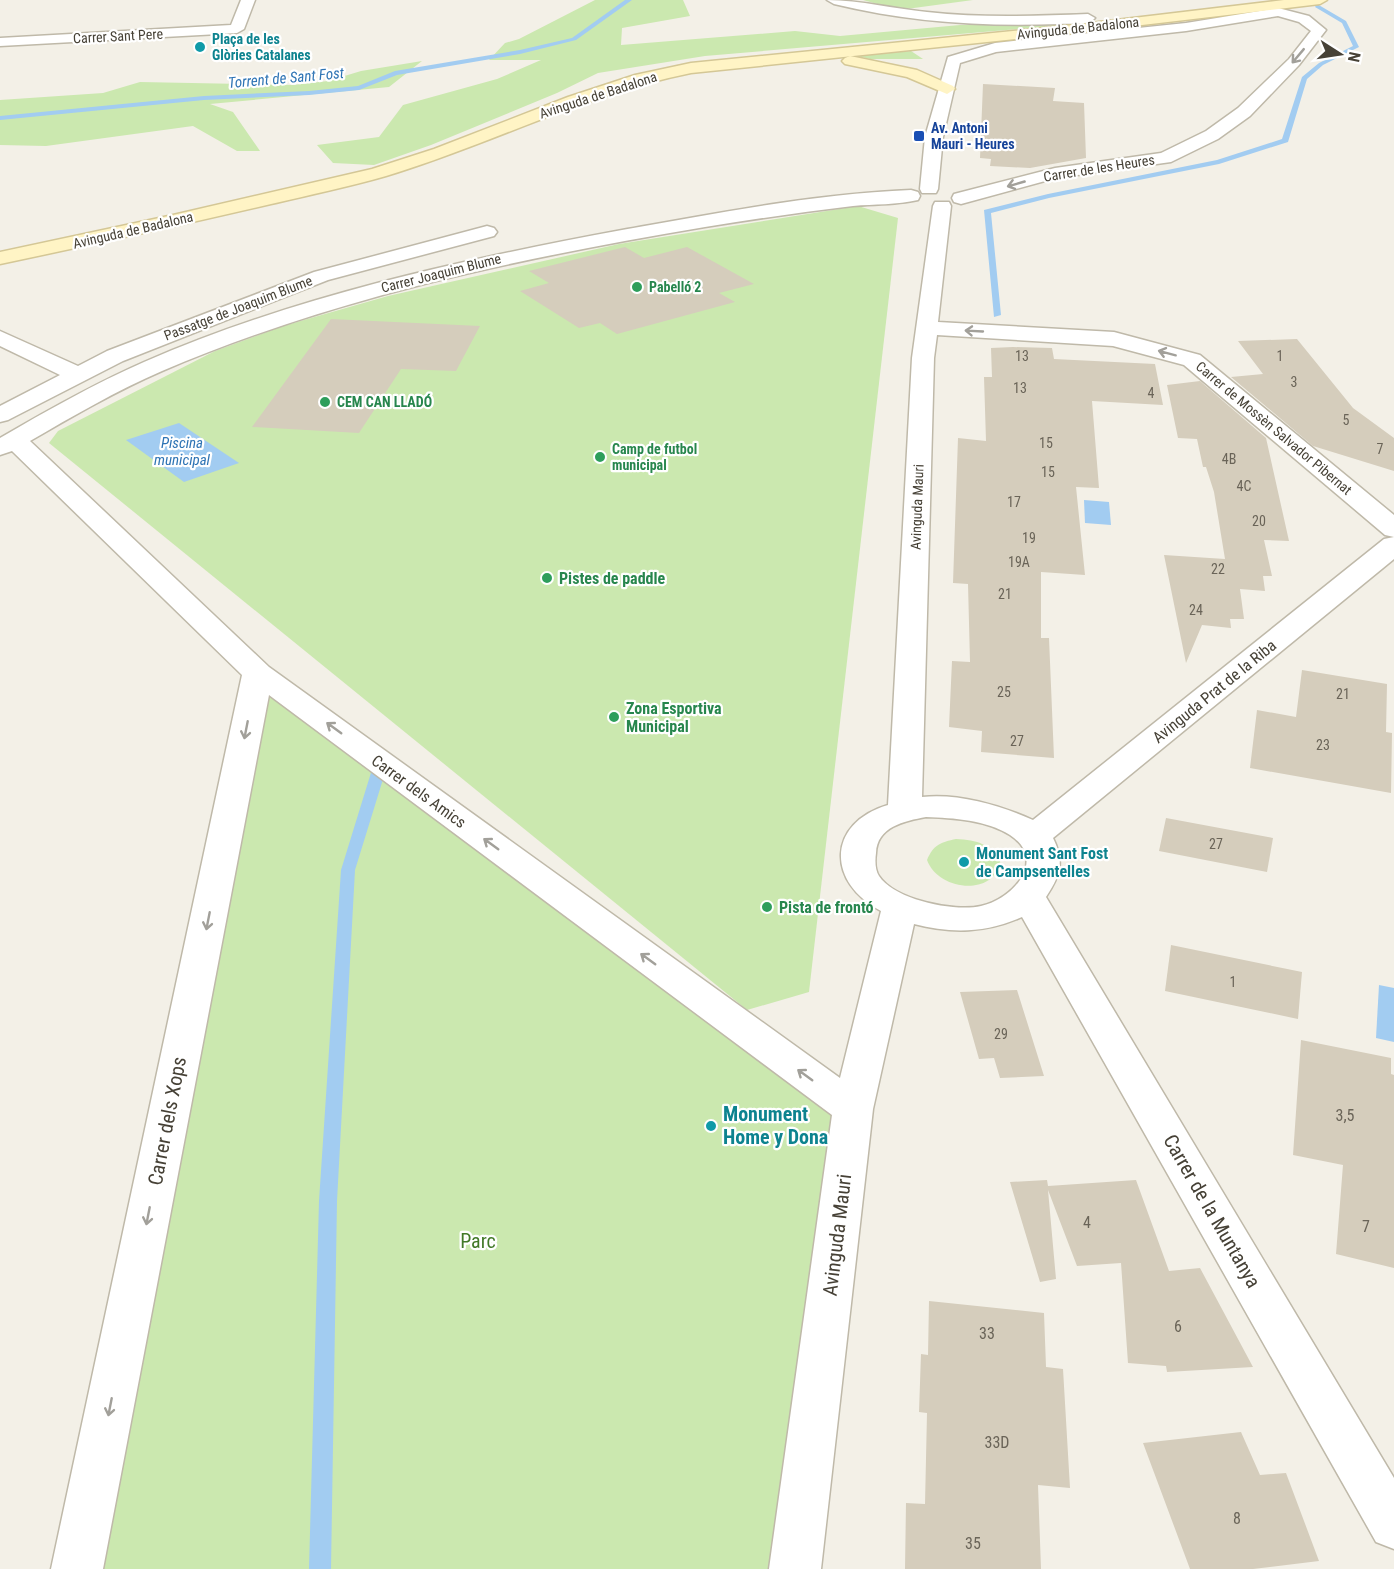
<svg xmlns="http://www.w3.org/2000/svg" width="1394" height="1569" viewBox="0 0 1394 1569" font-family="'Roboto Condensed',sans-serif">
<rect width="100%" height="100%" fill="#f3f0e7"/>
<g fill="#cbe8af">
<polygon points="595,0 683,0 690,16 622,28 621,45 795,31 840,36 960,25 1066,25 705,56 598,73 557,93 431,145 374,165 333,163 317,145 379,137 403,105 497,79 541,60 489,60 505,43 519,39"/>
<polygon points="863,0 973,0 899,10"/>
<polygon points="911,51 923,59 870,59 857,56"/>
<polygon points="422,61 389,87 210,104 233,112 260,151 237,151 193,126 46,146 0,145 0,100 103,93 140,82 293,85 328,81 361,71"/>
<polygon points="858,206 898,218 809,992 747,1010 49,443 58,431 215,351 283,326 388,296 619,244"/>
<polygon points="258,673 853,1109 795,1569 77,1569"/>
<path d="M956 839C977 840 992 844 1001 864 990 897 938 890 927 860 933 845 941 842 956 839Z"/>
</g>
<g fill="#a2ccf1">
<polygon points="179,423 239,463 184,482 126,440"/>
<polygon points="1084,500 1109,502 1111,525 1085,523"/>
<polygon points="1379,985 1394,988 1394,1042 1376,1038"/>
</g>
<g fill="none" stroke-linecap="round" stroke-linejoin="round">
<g fill="#a2ccf1" fill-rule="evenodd">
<polygon points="625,0 632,0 576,40 520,54 397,75 359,90 309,95 204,100 0,120 0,116 204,96 309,91 358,86 395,71 520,50 572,38"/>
<polygon points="1317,4 1346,21 1359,47 1323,65 1307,79 1288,142 1219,164 1049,198 991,213 1001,315 994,317 984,210 1048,194 1217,160 1282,139 1302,77 1319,63 1353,46 1342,23 1315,7"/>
<polygon points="381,759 388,763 355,870 337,1201 331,1569 309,1569 319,1201 341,870 374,763"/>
</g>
</g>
<g fill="#d5cdbc">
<polygon points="983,84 1055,88 1053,101 1084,103 1086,158 1030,168 990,166 991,159 980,158"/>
<polygon points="625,247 644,258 687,247 754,284 719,293 735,302 617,334 600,323 579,328 520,291 549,283 529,271"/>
<polygon points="331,319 480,326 456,371 401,369 359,433 252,427"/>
<polygon points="1297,339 1353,408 1394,438 1394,471 1313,446 1231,377 1263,374 1238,341"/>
<polygon points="1013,347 1052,348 1054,359 1155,364 1163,405 1092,401 1099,488 1076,487 1085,575 1041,572 1041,638 1049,638 1054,758 981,752 982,731 949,727 952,661 970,662 968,584 953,583 958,438 986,441 984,377 992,377 991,348"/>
<polygon points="1200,381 1266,438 1289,541 1264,540 1272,576 1263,576 1265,591 1240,589 1244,619 1230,619 1231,628 1202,625 1186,663 1164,555 1225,559 1214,492 1206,467 1203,467 1197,439 1178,438 1167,385"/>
<polygon points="1302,670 1387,684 1386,732 1392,733 1391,793 1250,768 1257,710 1296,717"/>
<polygon points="1166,818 1273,838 1267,872 1159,851"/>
<polygon points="1171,945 1302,972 1298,1019 1165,991"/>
<polygon points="1017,990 1044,1076 1000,1078 994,1058 979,1059 960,992"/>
<polygon points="1301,1040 1391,1058 1391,1074 1394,1075 1394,1268 1336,1254 1343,1165 1293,1155"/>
<polygon points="1047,1180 1048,1186 1136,1180 1169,1271 1200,1268 1253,1367 1167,1372 1166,1366 1128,1363 1121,1263 1077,1266 1048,1190 1056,1279 1040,1282 1010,1182"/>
<polygon points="929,1301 1044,1313 1046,1367 1063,1369 1070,1488 1038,1485 1041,1569 905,1569 906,1503 925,1504 927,1413 919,1412 921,1354 928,1355"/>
<polygon points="1241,1432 1260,1475 1286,1473 1319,1561 1253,1569 1190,1569 1143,1443"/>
</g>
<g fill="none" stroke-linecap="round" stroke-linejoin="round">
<defs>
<g id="street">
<polygon points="241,0 255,0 244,29 237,33 0,46 0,38 231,25"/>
<path d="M827 0C861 0 894 9 927 12 981 18 1034 16 1088 14L1095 18C1088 26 1070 23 1060 24 983 27 908 22 834 4Z"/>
<polygon points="1278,8 1309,16 1326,30 1299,65 1250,116 1218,139 1171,162 1056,178 961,204 954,202 952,198 954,194 1055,168 1161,153 1206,131 1238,108 1289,59 1311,31 1299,22 1278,16 1186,31 996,52 960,63 943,137 938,189 936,193 922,193 920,189 925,137 948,57 995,43 1186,23"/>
<path d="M911 190 918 192 920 196 918 200C897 205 874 204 853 206 803 212 754 219 705 227 520 258 335 297 162 371 116 391 73 416 30 441L269 667 840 1078 881 911C826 882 827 823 888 805L912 358 933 206 935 202H949L951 206 938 322 1114 332 1200 355 1394 515V559L1053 838C1065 862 1060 876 1046 897L1394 1478V1549L1376 1542 1022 917C986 933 952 934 914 924L873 1109 821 1569H769L832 1115 269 695 103 1569H51L242 675 12 451 0 455V438C46 411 94 384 144 362 296 296 460 260 622 230 717 213 814 194 911 190ZM937 335 1113 346 1184 365 1385 535 1394 537 1384 539 1033 820C1000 805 958 793 922 797L934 358ZM926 817C954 818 986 820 1010 835 1048 860 1013 899 981 906 954 912 895 900 879 876 875 870 875 860 876 853 877 827 904 821 926 817Z"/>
<polygon points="487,226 494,228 497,232 494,236 328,280 123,361 8,420 0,422 0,406 60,375 0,346 0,331 78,366 107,351 314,272"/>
</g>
<g id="secondary">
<path d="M1284 0H1327L1320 4 1074 33 691 73C585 94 489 145 386 176 348 187 309 195 271 204 181 225 90 245 0 264V252L173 215 372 169 434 149 568 97 635 75 691 63 1074 25Z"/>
<polygon points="850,56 917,70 953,86 955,89 947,94 907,77 845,64 842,61 845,58"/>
</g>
</defs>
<use href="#street" stroke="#bfb9a9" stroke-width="3"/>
<use href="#secondary" stroke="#d4c796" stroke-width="3"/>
<use href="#street" fill="#fff" fill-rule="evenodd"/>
<use href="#secondary" fill="#fff4c5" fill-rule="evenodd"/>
</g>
<defs><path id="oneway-shaft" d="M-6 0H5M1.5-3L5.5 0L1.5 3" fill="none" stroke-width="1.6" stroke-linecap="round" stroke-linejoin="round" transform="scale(1.5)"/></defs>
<g stroke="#a2a09a">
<use href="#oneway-shaft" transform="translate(1298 56) rotate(130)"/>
<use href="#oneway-shaft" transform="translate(1016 184) rotate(164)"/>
<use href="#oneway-shaft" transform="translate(974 331) rotate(-177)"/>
<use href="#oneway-shaft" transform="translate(1167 353) rotate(-165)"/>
<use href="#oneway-shaft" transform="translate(334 728) rotate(-144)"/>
<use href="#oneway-shaft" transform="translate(246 730) rotate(101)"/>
<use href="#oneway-shaft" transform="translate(491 844) rotate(-144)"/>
<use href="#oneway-shaft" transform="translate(208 921) rotate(101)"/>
<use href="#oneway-shaft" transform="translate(648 959) rotate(-144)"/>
<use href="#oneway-shaft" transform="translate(805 1075) rotate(-144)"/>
<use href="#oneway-shaft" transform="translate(148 1216) rotate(101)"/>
<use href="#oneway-shaft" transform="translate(110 1407) rotate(101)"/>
</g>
<g fill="#0f9aa8" stroke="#fff" stroke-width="2">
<circle cx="200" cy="47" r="6"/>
<circle cx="964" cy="862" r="6"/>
<circle cx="711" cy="1126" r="6"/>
</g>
<rect fill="#1a4fb4" stroke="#fff" stroke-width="2" x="913" y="130" width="12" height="12" rx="3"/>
<g fill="#2e9e5b" stroke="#fff" stroke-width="2">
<circle cx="637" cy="287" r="6"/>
<circle cx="325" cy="402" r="6"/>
<circle cx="600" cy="457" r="6"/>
<circle cx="547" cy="578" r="6"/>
<circle cx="614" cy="717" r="6"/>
<circle cx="767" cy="907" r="6"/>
</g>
<g text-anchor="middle" stroke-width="4.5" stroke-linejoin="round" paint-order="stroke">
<g font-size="14" fill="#464136" stroke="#fff">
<text transform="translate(1078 28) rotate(-6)" y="5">Avinguda de Badalona</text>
<text transform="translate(118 36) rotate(-3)" y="5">Carrer Sant Pere</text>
<text transform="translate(598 95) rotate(-18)" y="5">Avinguda de Badalona</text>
<text transform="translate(1099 168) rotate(-9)" y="5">Carrer de les Heures</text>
<text transform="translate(133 230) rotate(-13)" y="5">Avinguda de Badalona</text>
<text transform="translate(441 273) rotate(-14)" y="5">Carrer Joaquim Blume</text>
<text transform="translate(238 308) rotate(-21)" y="5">Passatge de Joaquim Blume</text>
<text transform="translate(1274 428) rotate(40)" y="5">Carrer de Mossèn Salvador Pibernat</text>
<text transform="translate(917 507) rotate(-88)" y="5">Avinguda Mauri</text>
</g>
<g font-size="14" font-weight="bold" fill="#0d838f" stroke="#fff" text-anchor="start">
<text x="212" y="44">Plaça de les<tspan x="212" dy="16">Glòries Catalanes</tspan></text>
</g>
<g font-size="14" font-weight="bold" fill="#164399" stroke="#fff" text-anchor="start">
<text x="931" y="133">Av. Antoni<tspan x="931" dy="16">Mauri - Heures</tspan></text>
</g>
<g font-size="14" font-weight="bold" fill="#27864d" stroke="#fff" text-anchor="start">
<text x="649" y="292">Pabelló 2</text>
<text x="337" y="407">CEM CAN LLADÓ</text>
<text x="612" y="454">Camp de futbol<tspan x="612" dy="16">municipal</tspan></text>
</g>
<g font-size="14" fill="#6a6458">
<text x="1022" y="361">13</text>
<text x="1280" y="361">1</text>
<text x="1294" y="387">3</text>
<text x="1020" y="393">13</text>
<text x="1151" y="398">4</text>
<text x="1346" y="425">5</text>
<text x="1046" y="448">15</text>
<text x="1380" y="454">7</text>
<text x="1229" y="464">4B</text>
<text x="1048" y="477">15</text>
<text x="1244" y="491">4C</text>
<text x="1014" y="507">17</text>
<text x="1259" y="526">20</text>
<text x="1029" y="543">19</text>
<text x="1019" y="567">19A</text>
<text x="1218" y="574">22</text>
<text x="1005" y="599">21</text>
<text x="1196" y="615">24</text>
<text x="1004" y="697">25</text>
<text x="1343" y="699">21</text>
<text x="1017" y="746">27</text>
<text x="1323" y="750">23</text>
<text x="1216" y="849">27</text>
<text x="1233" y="987">1</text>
<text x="1001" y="1039">29</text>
</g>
<g font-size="15" font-style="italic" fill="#2d73b4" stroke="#fff">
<text transform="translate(286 78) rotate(-5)" y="5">Torrent de Sant Fost</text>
<text x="182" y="448">Piscina<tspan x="182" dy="17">municipal</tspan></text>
</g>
<g font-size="16" font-weight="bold" fill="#27864d" stroke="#fff" text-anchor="start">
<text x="559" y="584">Pistes de paddle</text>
<text x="626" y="714">Zona Esportiva<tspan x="626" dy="18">Municipal</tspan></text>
<text x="779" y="913">Pista de frontó</text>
</g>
<g font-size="16" fill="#464136" stroke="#fff">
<text transform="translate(1214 691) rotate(-39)" y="6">Avinguda Prat de la Riba</text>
<text transform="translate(419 791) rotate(36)" y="6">Carrer dels Amics</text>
</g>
<g font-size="16" font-weight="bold" fill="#0d838f" stroke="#fff" text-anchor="start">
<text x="976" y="859">Monument Sant Fost<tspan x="976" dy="18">de Campsentelles</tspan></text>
</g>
<g font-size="16" fill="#6a6458">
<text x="1345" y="1121">3,5</text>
<text x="1087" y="1228">4</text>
<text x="1366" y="1232">7</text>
<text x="1178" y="1332">6</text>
<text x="987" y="1339">33</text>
<text x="997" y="1448">33D</text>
<text x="1237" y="1524">8</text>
<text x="973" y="1549">35</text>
</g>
<g font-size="20" font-weight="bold" fill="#0d838f" stroke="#fff" text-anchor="start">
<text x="723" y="1121">Monument<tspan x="723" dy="23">Home y Dona</tspan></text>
</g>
<g font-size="20" fill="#464136" stroke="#fff">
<text transform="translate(167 1121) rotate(-79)" y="7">Carrer dels Xops</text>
<text transform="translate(1212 1211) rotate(60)" y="7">Carrer de la Muntanya</text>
<text transform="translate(837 1235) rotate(-83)" y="7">Avinguda Mauri</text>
</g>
<g font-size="20" fill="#427928" stroke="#fff">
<text x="478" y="1248">Parc</text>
</g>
</g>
<g transform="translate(1340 54) rotate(102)" stroke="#ffffff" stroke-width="4.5" paint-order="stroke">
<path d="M0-4.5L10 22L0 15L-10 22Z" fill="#464136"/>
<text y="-9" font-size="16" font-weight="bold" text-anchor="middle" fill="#464136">N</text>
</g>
</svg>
